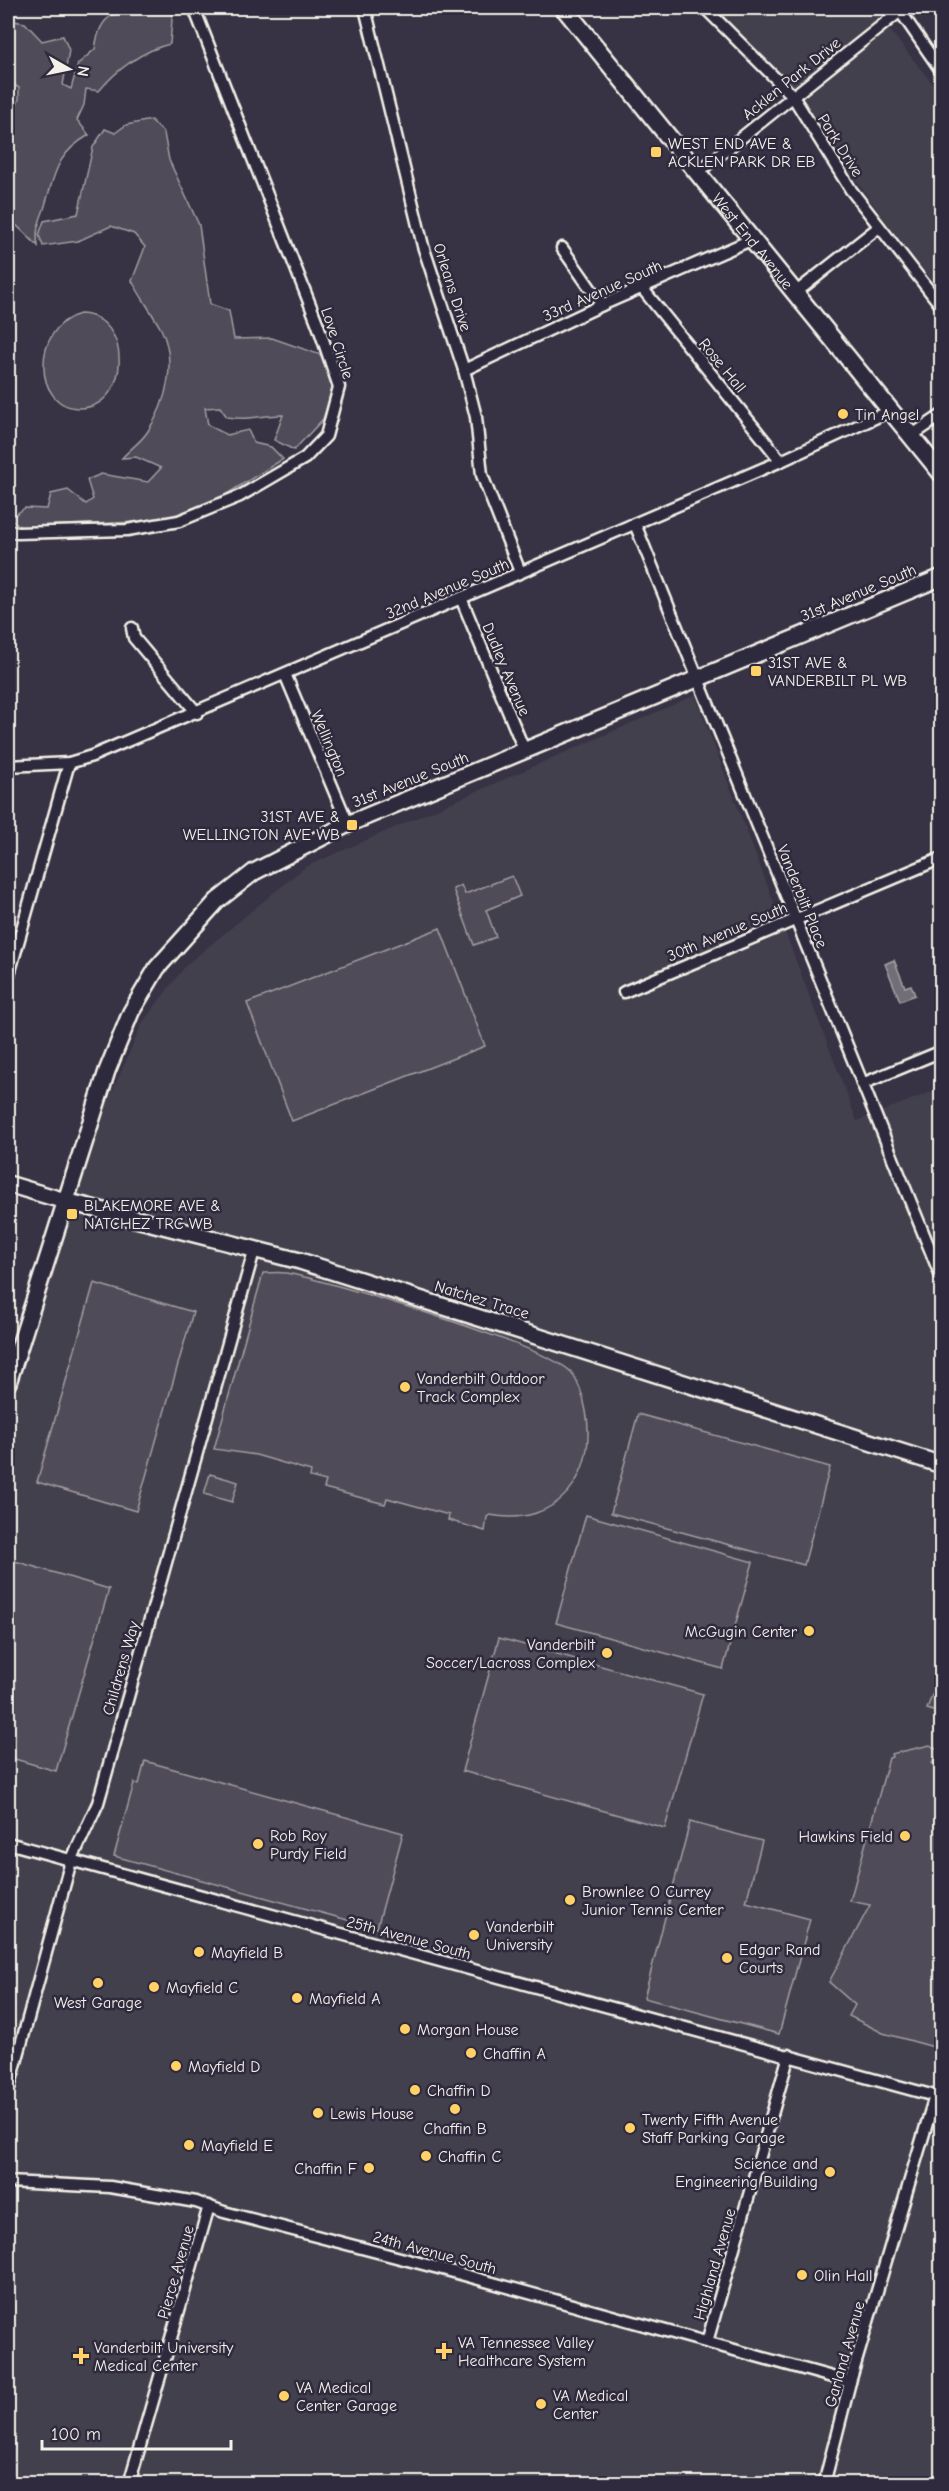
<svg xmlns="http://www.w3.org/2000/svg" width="949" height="2491" viewBox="0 0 949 2491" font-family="'Comic Neue',sans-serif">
<rect width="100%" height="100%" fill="#373244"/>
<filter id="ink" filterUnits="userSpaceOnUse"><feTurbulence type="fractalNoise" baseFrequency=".0167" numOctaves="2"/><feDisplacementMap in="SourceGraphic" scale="12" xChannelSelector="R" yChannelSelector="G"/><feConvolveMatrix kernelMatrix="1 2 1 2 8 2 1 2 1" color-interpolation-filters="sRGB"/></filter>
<g filter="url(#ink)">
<g fill="#433f4e">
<polygon points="714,8 872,8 941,94 941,292 889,226 774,67"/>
<polygon points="695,695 857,1121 941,1088 941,2483 8,2484 8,1387 65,1201 142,1023 186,965 305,867"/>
</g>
<g fill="#504b59" stroke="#a29ea0" stroke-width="1.5">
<path d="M136 8H173L170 44C143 50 116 70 99 91L86 89 84 105 77 120 89 135C55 155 55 174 44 209 39 223 35 231 38 246L12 221 8 207V129L19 99V88L8 81V20L25 23 42 41 63 36 69 50 63 85 71 89 78 64 95 49C99 20 108 13 136 8Z"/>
<path d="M151 120 164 133 169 160 199 225 210 304 229 311 234 339 272 338 321 355 334 387 323 419 294 450 274 440 283 415C260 415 251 421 227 417L220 407 205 408 208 425 227 435 248 430 254 443 271 447 283 459 222 497 159 521 21 527 10 518 25 508 47 509 51 494 68 490 86 504 93 499 87 480 101 474 148 482 161 468 136 457 122 458C130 449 142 441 148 431 167 402 177 361 161 329 152 313 141 297 132 281L145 247 134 234 111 226 78 241 43 246 39 235 44 221 78 214 93 147 105 129 115 133 126 125Z"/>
<path d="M80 314C133 315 132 408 79 408 33 408 31 327 80 314Z"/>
<polygon points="512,876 520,896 486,910 496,937 474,945 453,889 461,885 465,894"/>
<polygon points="440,928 485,1046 292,1121 247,1003"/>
<path d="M263 1273C270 1273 278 1272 286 1273 324 1279 555 1349 572 1373 579 1383 584 1400 586 1411 598 1475 558 1528 490 1515L487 1517 485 1531 448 1520 449 1515 387 1498 385 1504 324 1488 326 1481 310 1477 311 1471 256 1455 214 1449Z"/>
<polygon points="94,1283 193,1312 136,1511 37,1482"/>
<polygon points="638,1414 830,1467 804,1565 611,1513"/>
<polygon points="210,1474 238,1482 232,1502 204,1494"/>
<polygon points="586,1515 753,1562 723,1669 556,1623"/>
<polygon points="8,1559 109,1589 56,1771 8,1757"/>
<polygon points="499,1638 703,1694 665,1828 462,1771"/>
<polygon points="941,1687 941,1717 940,1702 936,1712 927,1709 932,1695 939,1697"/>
<polygon points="930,1745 940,1752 932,1763 942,1771 941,2049 883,2033 849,2016 855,2005 829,1982 870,1905 850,1901 889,1758 892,1757 891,1754"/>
<polygon points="145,1761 403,1833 377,1928 114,1856 134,1783 139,1784"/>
<polygon points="690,1822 762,1841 746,1902 810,1919 779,2034 644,1998"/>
</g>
<polygon fill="#726e77" stroke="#a6a2a4" stroke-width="1.5" points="894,960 905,987 911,985 915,995 900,1001 885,964"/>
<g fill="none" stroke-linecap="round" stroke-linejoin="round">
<defs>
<g id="minor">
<polyline points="365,8 423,246 464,370 476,417 482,475 520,572"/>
<polyline points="705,8 792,95 851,190 942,307"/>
<polyline points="900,11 942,72"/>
<polyline points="697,173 904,8"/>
<polyline points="562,248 602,305"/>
<polyline points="642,288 781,461"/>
<polyline points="794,294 879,227"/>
<polyline points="464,370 602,305 753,239"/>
<polyline points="911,436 942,415"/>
<polyline points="635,524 942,1279"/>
<polyline points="8,530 17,533 127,530 179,521 240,496 305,458 326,436 339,387 318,325 194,8"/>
<polyline points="461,598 525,752"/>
<polyline points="132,628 134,638 197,713"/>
<polyline points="285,674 348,824"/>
<polyline points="8,766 69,763 92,756 781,461 890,411"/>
<polyline points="8,978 69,763"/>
<polyline points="624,992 942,858"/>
<polyline points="862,1084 942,1051"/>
<polyline points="8,1843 942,2098"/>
<polyline points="8,2092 71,1861 98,1803 254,1251"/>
<polyline points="8,2182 110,2187 196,2202 224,2212 446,2270 850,2382"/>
<polyline points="707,2342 789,2055"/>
<polyline points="129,2484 209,2206"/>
<polyline points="824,2484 850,2382 935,2096"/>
</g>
<g id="secondary">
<polyline points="8,1184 65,1201 300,1261 942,1465"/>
<polyline points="8,1383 107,1071 131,1012 157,968 217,901 254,872 348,824 942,577"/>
</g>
<g id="primary">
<path id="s1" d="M564 8 942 474"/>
</g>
</defs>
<use href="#minor" stroke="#f4f1e8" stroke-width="15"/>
<use href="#secondary" stroke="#f4f1e8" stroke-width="20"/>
<use href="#primary" stroke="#f4f1e8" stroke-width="21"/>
<use href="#minor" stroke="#2f2a3d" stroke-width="10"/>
<use href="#secondary" stroke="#2f2a3d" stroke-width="15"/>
<use href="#primary" stroke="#2f2a3d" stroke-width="16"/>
</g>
</g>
<g fill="#ffd166" stroke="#2f2a3d" stroke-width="2">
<rect x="650" y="146" width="12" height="12" rx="3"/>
<circle cx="843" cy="414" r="6"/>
<rect x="750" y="665" width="12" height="12" rx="3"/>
<rect x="346" y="819" width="12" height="12" rx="3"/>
<rect x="66" y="1208" width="12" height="12" rx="3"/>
<circle cx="405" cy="1387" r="6"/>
<circle cx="809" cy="1631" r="6"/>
<circle cx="607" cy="1653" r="6"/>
<circle cx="905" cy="1836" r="6"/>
<circle cx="258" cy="1844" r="6"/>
<circle cx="570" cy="1900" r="6"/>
<circle cx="474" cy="1935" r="6"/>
<circle cx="199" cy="1952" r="6"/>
<circle cx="727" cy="1958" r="6"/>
<circle cx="98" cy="1983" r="6"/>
<circle cx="154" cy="1987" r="6"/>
<circle cx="297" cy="1998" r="6"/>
<circle cx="405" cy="2029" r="6"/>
<circle cx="471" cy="2053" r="6"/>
<circle cx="176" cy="2066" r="6"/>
<circle cx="415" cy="2090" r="6"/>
<circle cx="455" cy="2109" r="6"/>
<circle cx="318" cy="2113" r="6"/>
<circle cx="630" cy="2128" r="6"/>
<circle cx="189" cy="2145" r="6"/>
<circle cx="426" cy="2156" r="6"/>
<circle cx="369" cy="2168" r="6"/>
<circle cx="830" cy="2172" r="6"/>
<circle cx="802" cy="2275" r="6"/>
<path d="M441 2342h6v6h6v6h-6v6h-6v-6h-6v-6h6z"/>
<path d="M78 2347h6v6h6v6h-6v6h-6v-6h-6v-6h6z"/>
<circle cx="284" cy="2396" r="6"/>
<circle cx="541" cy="2404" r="6"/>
</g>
<g text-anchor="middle" stroke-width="5" stroke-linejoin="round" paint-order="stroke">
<g font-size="16" fill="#f4f1e8" stroke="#2f2a3d">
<text transform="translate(791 78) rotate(-39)" y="6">Acklen Park Drive</text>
<text transform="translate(841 145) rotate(58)" y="6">Park Drive</text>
<text dy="6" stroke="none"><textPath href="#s1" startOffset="300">West End Avenue</textPath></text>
<text transform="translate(453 287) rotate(72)" y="6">Orleans Drive</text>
<text transform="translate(602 290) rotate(-24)" y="6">33rd Avenue South</text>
<text transform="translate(338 343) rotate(72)" y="6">Love Circle</text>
<text transform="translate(723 365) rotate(51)" y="6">Rose Hall</text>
<text transform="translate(447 588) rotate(-23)" y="6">32nd Avenue South</text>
<text transform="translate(858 592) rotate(-23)" y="6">31st Avenue South</text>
<text transform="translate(507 669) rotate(67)" y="6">Dudley Avenue</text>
<text transform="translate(330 743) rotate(67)" y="6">Wellington</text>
<text transform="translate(410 779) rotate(-22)" y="6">31st Avenue South</text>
<text transform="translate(803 896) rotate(68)" y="6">Vanderbilt Place</text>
<text transform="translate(727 931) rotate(-23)" y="6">30th Avenue South</text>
<text transform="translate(482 1299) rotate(17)" y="6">Natchez Trace</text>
<text transform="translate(120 1668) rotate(-74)" y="6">Childrens Way</text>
<text transform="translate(409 1937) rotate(15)" y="6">25th Avenue South</text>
<text transform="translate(435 2252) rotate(15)" y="6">24th Avenue South</text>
<text transform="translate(714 2264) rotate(-74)" y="6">Highland Avenue</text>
<text transform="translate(175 2272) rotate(-74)" y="6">Pierce Avenue</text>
<text transform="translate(844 2354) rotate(-74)" y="6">Garland Avenue</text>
</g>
<g font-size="16" fill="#f4f1e8" stroke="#2f2a3d" text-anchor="start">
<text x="668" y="149">WEST END AVE &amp;<tspan x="668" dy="18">ACKLEN PARK DR EB</tspan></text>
<text x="855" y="420">Tin Angel</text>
<text x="768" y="668">31ST AVE &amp;<tspan x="768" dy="18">VANDERBILT PL WB</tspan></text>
<text x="340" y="822" text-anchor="end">31ST AVE &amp;<tspan x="340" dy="18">WELLINGTON AVE WB</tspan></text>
<text x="84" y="1211">BLAKEMORE AVE &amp;<tspan x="84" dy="18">NATCHEZ TRC WB</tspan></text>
<text x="417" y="1384">Vanderbilt Outdoor<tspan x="417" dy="18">Track Complex</tspan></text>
<text x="797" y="1637" text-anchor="end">McGugin Center</text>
<text x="595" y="1650" text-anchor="end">Vanderbilt<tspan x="595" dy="18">Soccer/Lacross Complex</tspan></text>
<text x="270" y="1841">Rob Roy<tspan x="270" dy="18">Purdy Field</tspan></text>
<text x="893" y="1842" text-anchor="end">Hawkins Field</text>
<text x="582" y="1897">Brownlee O Currey<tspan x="582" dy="18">Junior Tennis Center</tspan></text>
<text x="486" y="1932">Vanderbilt<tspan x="486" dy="18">University</tspan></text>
<text x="739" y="1955">Edgar Rand<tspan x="739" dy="18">Courts</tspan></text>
<text x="211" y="1958">Mayfield B</text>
<text x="166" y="1993">Mayfield C</text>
<text x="309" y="2004">Mayfield A</text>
<text x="98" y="2008" text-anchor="middle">West Garage</text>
<text x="417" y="2035">Morgan House</text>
<text x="483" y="2059">Chaffin A</text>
<text x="188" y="2072">Mayfield D</text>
<text x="427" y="2096">Chaffin D</text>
<text x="330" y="2119">Lewis House</text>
<text x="642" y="2125">Twenty Fifth Avenue<tspan x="642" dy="18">Staff Parking Garage</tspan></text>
<text x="455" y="2134" text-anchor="middle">Chaffin B</text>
<text x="201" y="2151">Mayfield E</text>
<text x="438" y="2162">Chaffin C</text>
<text x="818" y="2169" text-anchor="end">Science and<tspan x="818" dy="18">Engineering Building</tspan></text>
<text x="357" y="2174" text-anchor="end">Chaffin F</text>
<text x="814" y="2281">Olin Hall</text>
<text x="458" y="2348">VA Tennessee Valley<tspan x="458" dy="18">Healthcare System</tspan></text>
<text x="94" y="2353">Vanderbilt University<tspan x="94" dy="18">Medical Center</tspan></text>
<text x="296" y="2393">VA Medical<tspan x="296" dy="18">Center Garage</tspan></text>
<text x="553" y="2401">VA Medical<tspan x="553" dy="18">Center</tspan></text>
</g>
</g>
<rect width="949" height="2491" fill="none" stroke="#2f2a3d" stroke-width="30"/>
<rect x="15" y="15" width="919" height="2461" fill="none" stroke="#f4f1e8" stroke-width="2" filter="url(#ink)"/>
<g transform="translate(69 69) rotate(99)" stroke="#2f2a3d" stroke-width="4.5" paint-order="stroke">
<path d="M0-4.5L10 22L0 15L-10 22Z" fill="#f4f1e8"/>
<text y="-9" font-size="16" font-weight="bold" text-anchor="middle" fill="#f4f1e8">N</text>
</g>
<path d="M42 2440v9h189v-9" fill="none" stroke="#f4f1e8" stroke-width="3"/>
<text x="51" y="2440" font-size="18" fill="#f4f1e8" stroke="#2f2a3d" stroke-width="4.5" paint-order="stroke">100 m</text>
</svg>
